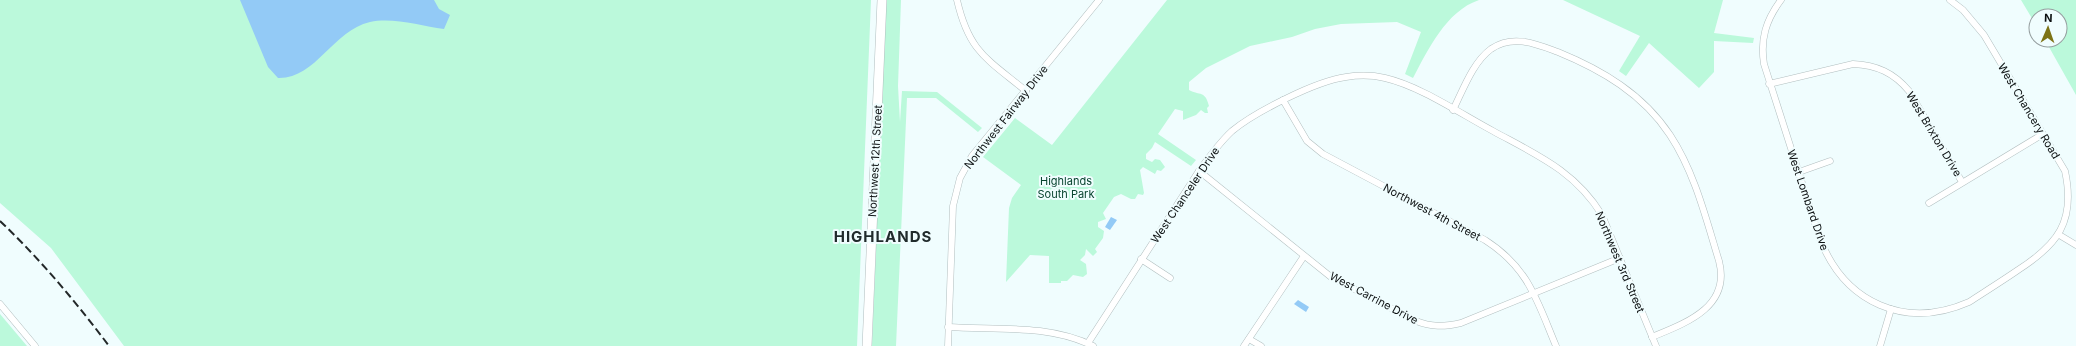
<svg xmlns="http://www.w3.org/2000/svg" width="2076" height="346" viewBox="0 0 2076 346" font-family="Inter,sans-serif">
<rect width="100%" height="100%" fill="#f0fdfe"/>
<g fill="#bbf9db">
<polygon points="0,0 871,0 857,346 124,346 51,248 0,203"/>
<polygon points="886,0 901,0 898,86 900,122 902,91 937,92 982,128 978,132 936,98 907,98 896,346 872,346"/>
<path d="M1167 0H1479C1446 11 1428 50 1413 78L1405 74 1421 32 1397 22 1341 24 1315 29 1292 37 1250 46 1206 68 1189 82V90C1200 96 1205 90 1209 106L1207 108 1208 113H1205L1201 110 1196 115 1183 120V111L1175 109 1158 134 1196 160 1191 166 1155 142 1152 148 1146 154V159L1152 162 1155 159 1160 160 1165 167 1161 171 1157 170 1155 174 1143 167 1140 170 1144 193 1143 195 1138 194 1135 199H1131L1121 194 1114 197 1103 213 1106 219 1098 222V227L1104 231 1103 238 1095 249 1097 252 1093 256 1086 249 1085 255 1080 260 1086 264 1087 274 1083 277 1073 275 1067 281H1061V283H1049V256L1030 255 1006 282 1009 208 1012 198 1021 185 983 157 1015 118 1052 145Z"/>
<polygon points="1563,0 1723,0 1714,33 1754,38 1753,43 1714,41 1714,72 1699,88 1649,43 1626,76 1619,71 1640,36"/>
<polygon points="2021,0 2076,0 2076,95 2045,40 2060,40 2060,16 2036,16 2036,25"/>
<polygon points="0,314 27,346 0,346"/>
</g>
<g fill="#93caf6">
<path d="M240 0H434L439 9 450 15 444 29C421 26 393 17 370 22 332 31 316 79 278 78L268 67Z"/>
<polygon points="1111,217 1117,220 1110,230 1105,227"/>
<polygon points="1298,300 1309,307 1306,312 1294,304"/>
</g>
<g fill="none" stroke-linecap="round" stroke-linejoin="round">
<defs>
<g id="minor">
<path d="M957 0C969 52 987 59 1026 91"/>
<path d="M1781 0C1766 20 1760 39 1764 64L1820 239C1845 303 1905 330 1969 302 1986 291 2002 281 2018 270 2057 245 2076 222 2065 171L1984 35 1963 10 1950 0"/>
<path d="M1769 84 1853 64C1877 65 1894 73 1909 91L1962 182"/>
<path d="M1283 100 1307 141 1323 154 1485 240C1529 268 1537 301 1556 346"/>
<path d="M1453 110C1463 90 1473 62 1491 49 1513 34 1536 44 1558 52 1602 70 1643 94 1670 135 1695 173 1706 219 1719 261 1731 307 1686 323 1652 337"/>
<path d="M1199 171 1331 277 1416 321C1431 327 1444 327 1461 323L1620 258"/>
<polyline points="1799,172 1830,161"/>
<polyline points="1929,203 2043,134"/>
<polyline points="2061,236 2076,245"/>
<polyline points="1141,259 1170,278"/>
<polyline points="0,304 35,346"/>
<path d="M948 327C996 330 1049 324 1093 346"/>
<polyline points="1249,339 1261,346"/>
<path d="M1088 343 1199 171C1209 157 1219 143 1232 131 1255 112 1316 81 1346 77 1359 75 1372 75 1385 78 1420 86 1461 114 1493 131 1537 155 1575 171 1602 215L1656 346"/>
<polyline points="948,346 953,206 960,178 972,156 1099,0"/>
<polyline points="1244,346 1304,256"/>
<polyline points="1880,346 1891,309"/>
</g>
<polyline id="secondary" points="867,346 882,0"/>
</defs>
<use href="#minor" stroke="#b1bebf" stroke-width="7"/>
<use href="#secondary" stroke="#b1bebf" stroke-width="10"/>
<use href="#minor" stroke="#fff" stroke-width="6"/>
<use href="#secondary" stroke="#fff" stroke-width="9"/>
<path stroke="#232829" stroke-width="2" stroke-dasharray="8 4" stroke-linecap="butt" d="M0 221C40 259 76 302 109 346"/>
</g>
<g text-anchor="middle" stroke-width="4" stroke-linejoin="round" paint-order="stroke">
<g font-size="11" fill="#0c1011" stroke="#f0fdfe">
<text transform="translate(2029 111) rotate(59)" y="4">West Chancery Road</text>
<text transform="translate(1006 117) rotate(-52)" y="4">Northwest Fairway Drive</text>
<text transform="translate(1934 134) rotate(59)" y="4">West Brixton Drive</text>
<text transform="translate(875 161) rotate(-87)" y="4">Northwest 12th Street</text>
<text transform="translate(1185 195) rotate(-56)" y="4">West Chanceler Drive</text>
<text transform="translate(1808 200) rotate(71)" y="4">West Lombard Drive</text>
<text transform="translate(1432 212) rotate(28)" y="4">Northwest 4th Street</text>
<text transform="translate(1620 262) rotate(67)" y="4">Northwest 3rd Street</text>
<text transform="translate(1374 298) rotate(28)" y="4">West Carrine Drive</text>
</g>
<g font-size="11" fill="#094530" stroke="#f0fdfe">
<text x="1066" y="185">Highlands<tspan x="1066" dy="13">South Park</tspan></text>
</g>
<g font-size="15" font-weight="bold" letter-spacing="1" fill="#212b2c" stroke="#f0fdfe">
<text x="883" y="242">HIGHLANDS</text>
</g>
</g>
<g transform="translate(2048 28) rotate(2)"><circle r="19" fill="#f0fdfe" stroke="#959e9f"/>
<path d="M0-3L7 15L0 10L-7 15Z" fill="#7c7316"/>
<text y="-6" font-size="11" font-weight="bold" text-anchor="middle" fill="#0c1011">N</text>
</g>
</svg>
